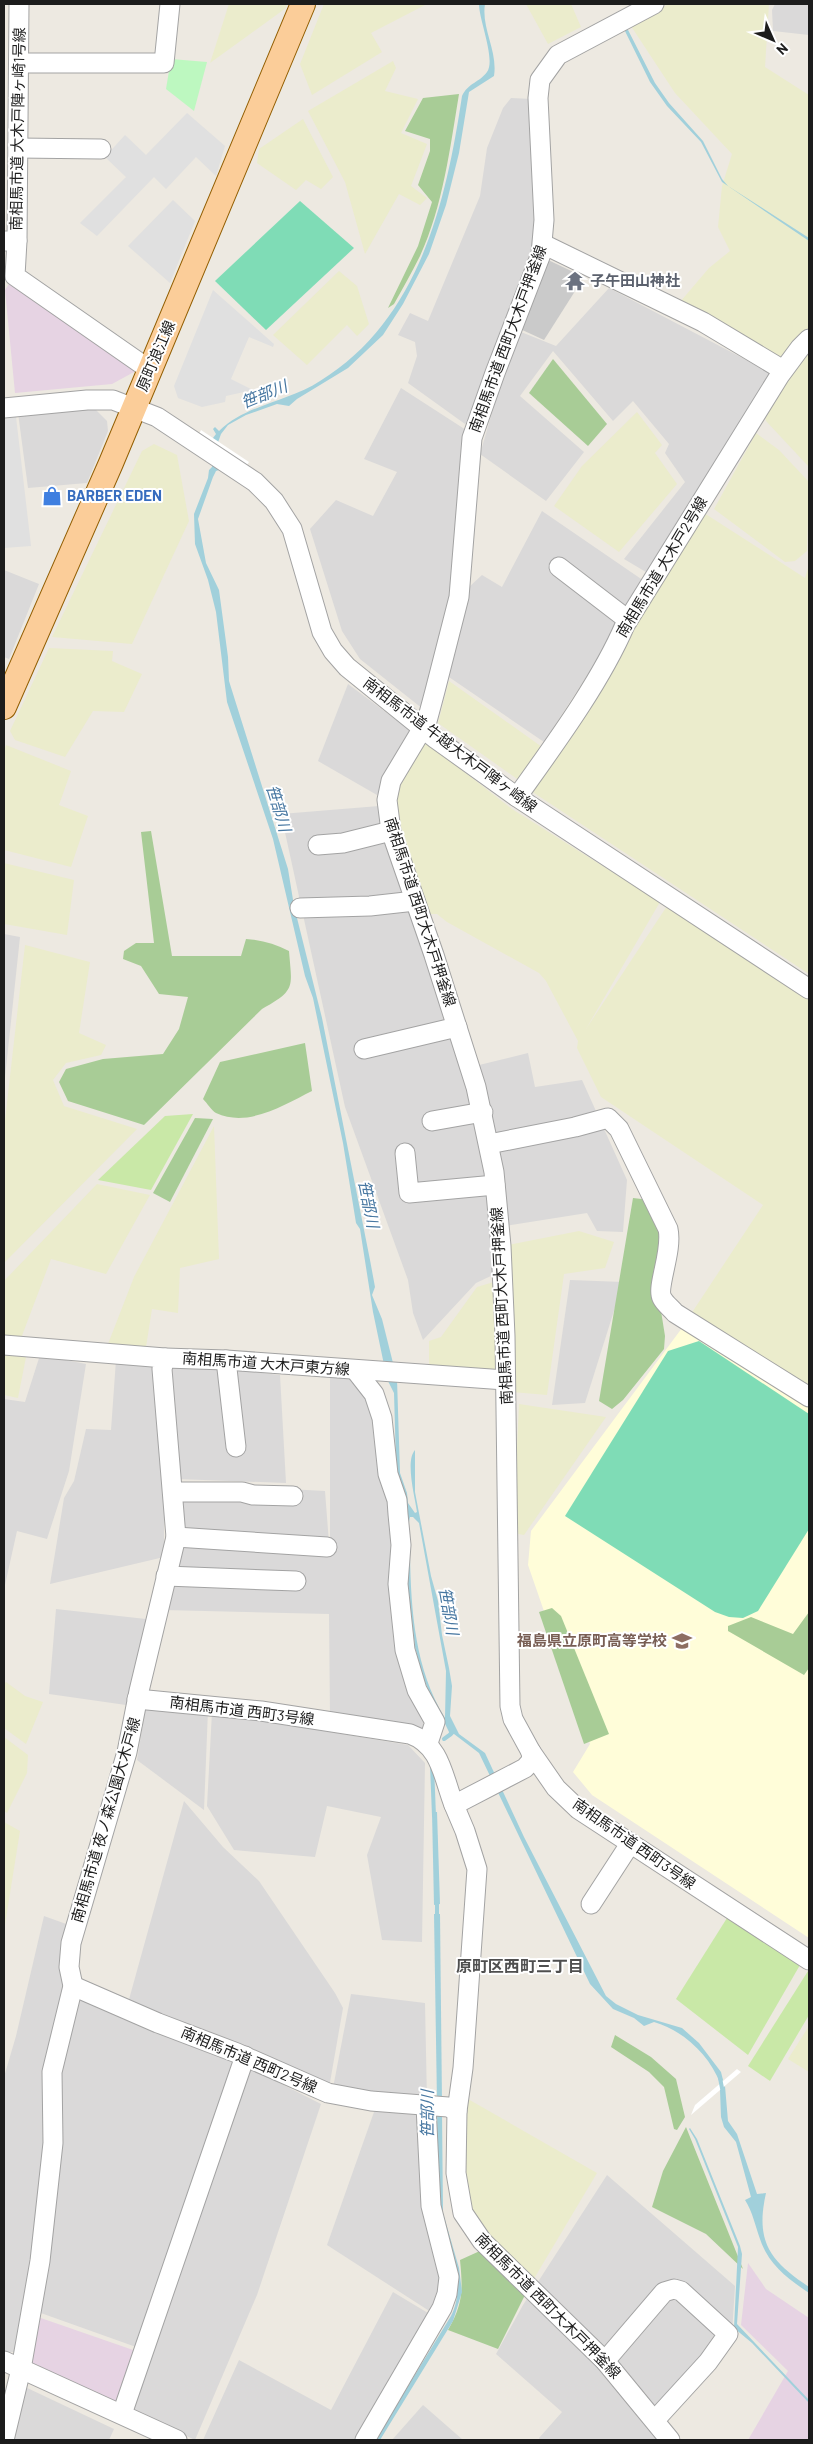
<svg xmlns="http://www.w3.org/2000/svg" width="813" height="2444" viewBox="0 0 813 2444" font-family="Barlow,'Noto Sans JP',sans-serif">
<rect width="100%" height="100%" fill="#ede9e1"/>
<g fill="#dad9d9">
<polygon points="775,4 809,4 809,35 773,31 772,10"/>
<polygon points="511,98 532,99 539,243 469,421 465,424 408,383 417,356 415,342 398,335 410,313 428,321 480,196 487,148 503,108"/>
<polygon points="609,288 773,374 651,575 624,559 685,482 665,453 669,444 633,401 613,421 553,351 520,396 584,452 546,501 480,454 516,330 556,346"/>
<polygon points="401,388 466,430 453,597 423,709 360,659 342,631 310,529 336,500 373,516 397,472 364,459"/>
<polygon points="93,407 107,421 108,431 87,483 28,488 18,413"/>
<polygon points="542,511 647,583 544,742 446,675 468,588 482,575 502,587"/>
<polygon points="4,570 39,584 9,659 4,657"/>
<polygon points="348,684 411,731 377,795 318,761"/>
<polygon points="379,806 456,1036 490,1173 493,1275 476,1283 423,1340 413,1313 408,1280 345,1107 281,814"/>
<polygon points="4,934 20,937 4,1087"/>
<polygon points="528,1053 535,1087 582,1080 627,1180 623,1232 597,1231 587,1213 505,1226 475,1066"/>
<polygon points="570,1280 623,1282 585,1403 552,1405"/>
<polygon points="40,1355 86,1364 69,1471 47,1539 17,1531 5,1585 4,1399 25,1402"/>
<polygon points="116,1360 158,1363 164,1477 164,1557 50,1584 64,1498 74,1481 86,1429 111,1430"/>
<polygon points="172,1363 280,1375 286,1483 177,1479"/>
<polygon points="330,1374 353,1375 374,1405 390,1503 395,1624 407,1690 424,1716 422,1734 330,1717 329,1614 164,1610 177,1483 325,1491 330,1556"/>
<polygon points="56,1609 146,1619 126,1705 49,1694"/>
<polygon points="146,1705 208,1710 204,1810 137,1760"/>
<polygon points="212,1712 408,1745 425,1763 422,1942 382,1940 367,1855 381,1817 327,1806 315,1857 234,1850 207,1806"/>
<polygon points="184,1801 223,1847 259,1881 335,1993 343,2008 329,2088 128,2003"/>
<polygon points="44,1916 69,1925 65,1987 42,2081 49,2133 19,2352 6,2352 4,2350 4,2077 16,2036"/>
<polygon points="351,1994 425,2003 427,2101 333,2088"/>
<polygon points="79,1997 236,2058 136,2347 38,2312 56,2083"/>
<polygon points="250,2068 321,2104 257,2295 195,2440 131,2410"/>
<polygon points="382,2107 419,2109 446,2274 434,2314 327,2245 374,2112"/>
<polygon points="607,2175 735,2286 732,2333 650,2424 662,2440 540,2440 539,2438 562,2412 496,2354 523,2305"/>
<polygon points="393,2292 433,2316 360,2440 203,2440 239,2360 331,2410"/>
<polygon points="23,2386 114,2429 109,2440 12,2440"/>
<polygon points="423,2405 463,2440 392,2440"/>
</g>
<g fill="#e6d3e3">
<polygon points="11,281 137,367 134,372 112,384 15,393 5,290"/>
<polygon points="748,2263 766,2289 809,2318 809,2440 748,2440 788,2371 741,2325"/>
<polygon points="35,2316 136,2351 120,2404 26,2362"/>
</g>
<polygon fill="#fffdd9" points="685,1324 809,1402 809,1938 592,1795 573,1772 590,1744 528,1565 531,1531"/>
<polygon fill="#cacaca" points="546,259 584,277 544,340 518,328"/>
<g fill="#ebeccc">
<polygon points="229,4 287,4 286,8 210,63"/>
<polygon points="324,4 427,4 371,33 382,52 312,95 300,64"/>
<polygon points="526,4 571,4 581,27 548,44"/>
<polygon points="669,4 769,4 765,67 809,95 809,331 777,360 680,302 709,268 730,251 718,227 722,186 732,154 675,93 629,23"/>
<polygon points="393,61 396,68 385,91 418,99 401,133 427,144 411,186 427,198 420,205 399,194 365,254 345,182 308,111"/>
<polygon points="303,119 333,177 321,189 306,180 296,190 257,163 259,149"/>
<polygon points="339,271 357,286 369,324 357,336 347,325 307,365 273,335"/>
<polygon points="807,351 809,352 809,467 766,421 764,413"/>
<polygon points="637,412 662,445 655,453 677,484 619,552 554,506 582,466"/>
<polygon points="756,433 779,450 809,482 807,551 795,561 785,562 714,509"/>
<polygon points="154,444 177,455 189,521 132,644 52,637 142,451"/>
<polygon points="704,513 805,578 809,565 809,974 528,789"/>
<polygon points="49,648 113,651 112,661 142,674 124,712 93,711 65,757 15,740 10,731"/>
<polygon points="449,681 542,747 520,781 438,723"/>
<polygon points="426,742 512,809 660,902 586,1029 667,906 809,998 809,1392 689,1317 763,1205 601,1097 577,1048 578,1041 546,981 539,973 447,922 437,914 425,914 393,817 395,792"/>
<polygon points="6,745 71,771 59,805 88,816 71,867 4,850 4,751"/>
<polygon points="4,863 74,880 67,935 4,924"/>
<polygon points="25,945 90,962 79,1033 106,1045 101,1055 66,1063 53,1080 64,1106 137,1129 4,1263 4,1129"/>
<polygon points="214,1126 219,1259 180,1268 178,1313 152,1309 146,1347 108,1344 134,1277"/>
<polygon points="97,1184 150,1195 106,1274 51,1259 20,1341 4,1339 4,1281"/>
<polygon points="579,1231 614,1242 605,1268 564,1274 547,1395 512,1392 508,1245"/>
<polygon points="497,1281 496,1373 429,1367 429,1341 441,1337 477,1287"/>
<polygon points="4,1355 26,1357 18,1398 4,1395"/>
<polygon points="519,1404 606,1417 524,1535 513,1533"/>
<polygon points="6,1682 25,1696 43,1702 26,1744 4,1728 4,1684"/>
<polygon points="4,1737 28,1755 27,1773 7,1813 4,1811"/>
<polygon points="4,1822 20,1831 4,1931"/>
<polygon points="809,2026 809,2072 788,2059"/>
<polygon points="468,2099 597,2173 532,2282 495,2244 473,2213 464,2181"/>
</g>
<g fill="#c9e8a7">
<polygon points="193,1114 151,1190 98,1180 165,1116"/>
<polygon points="727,1918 800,1965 748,2055 676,1999"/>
<polygon points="808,1971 809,2015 770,2081 748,2066"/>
</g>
<g fill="#a8cc96">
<path d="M459 94C450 148 443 206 420 256 412 272 403 288 394 304L388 308 418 246 432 202 418 185 430 151V139L405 131 423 98Z"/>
<polygon points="553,359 607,424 588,446 529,393"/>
<path d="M151 831 172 956H241L246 939C262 940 275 944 289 951 292 988 296 990 262 1009L144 1125 68 1101 59 1082 66 1069 103 1059 163 1054 179 1029 188 997 159 994 141 966 123 959 124 951 136 943H154L141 832Z"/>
<path d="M305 1043 312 1091C284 1105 248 1128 216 1113 212 1111 207 1103 203 1099L220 1062Z"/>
<polygon points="195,1118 213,1119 170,1202 153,1193"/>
<polygon points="633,1198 650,1200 665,1229 657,1286 665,1336 664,1349 623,1400 612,1409 599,1401"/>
<polygon points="552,1608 561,1616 609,1734 584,1744 539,1612"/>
<polygon points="809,1612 809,1668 804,1675 728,1631 728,1626 751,1617 793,1634"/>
<polygon points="615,2035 651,2057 676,2079 685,2117 677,2130 674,2129 664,2087 649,2072 611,2047"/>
<polygon points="686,2127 743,2269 706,2234 652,2207 663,2171"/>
<path d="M482 2250 526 2293 498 2349 448 2330C463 2304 463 2290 460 2260Z"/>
</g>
<polygon fill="#bdf8c0" points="171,59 207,62 194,111 166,89"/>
<g fill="#7fdcb6">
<polygon points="300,201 354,248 266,330 215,281"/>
<polygon points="699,1341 809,1414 809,1529 758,1611 743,1618 729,1617 715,1612 565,1516 668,1351"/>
</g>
<g fill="#e0e0e0">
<polygon points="187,113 225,146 216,176 196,157 166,189 154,177 97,236 80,223 126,177 105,157 125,135 146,155"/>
<polygon points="173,200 195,221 170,283 128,246"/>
<polygon points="213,290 274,344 273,347 249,337 231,379 253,390 226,396 225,402 202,407 178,398 174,386"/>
<polygon points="16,417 31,546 4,548 4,419"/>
</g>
<g fill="#a1d0db" fill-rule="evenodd">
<path d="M479 4H485C481 28 498 51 494 76L469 92 459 153 446 205 429 254 403 304 383 335 348 368 297 399 289 406 277 404 246 415 228 425 221 434 216 448 222 469 216 471 213 477 198 519 206 563 219 590 228 657 229 681 288 869 294 906 322 1018 370 1260 375 1287 372 1295 382 1319 397 1379 400 1473 407 1493 408 1503 415 1513 417 1512C415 1497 405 1461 415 1450V1492L431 1576 438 1601 442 1635 449 1668 452 1686 450 1716 459 1734 485 1753 524 1837 606 1996 616 2004 638 2015 682 2028 699 2043 721 2072 723 2080 720 2083C710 2056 683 2030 654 2022L644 2026 634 2018 613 2009 590 1984 479 1753 454 1734 448 1737 449 1732 423 1678 415 1647 408 1586V1545L396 1463 394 1393 387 1379 373 1312 360 1229 356 1223 343 1143 313 998 305 976 273 839 227 702 216 612 208 580 195 544 194 514 208 478 209 470 212 467 213 438 216 434 213 429 215 427 219 431C247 404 288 402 320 381 419 320 446 203 462 96 468 83 480 82 487 72 496 60 479 20 479 4ZM410 1517H413L419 1523 446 1671 445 1718C415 1669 411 1612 410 1555 410 1543 407 1528 410 1517Z"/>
<polygon points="626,26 655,83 669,103 703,141 722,179 728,186 809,238 809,241 722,182 701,142 667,106 650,82 623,27"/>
<polygon points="432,1812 437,1812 440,1904 434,1905"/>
<polygon points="434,1914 440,1914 442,2102 437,2102"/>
<path d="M725 2086 728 2121 737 2134 757 2194 766 2193C755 2242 770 2261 809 2287V2293C788 2279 768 2264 760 2239 755 2225 753 2213 745 2200L751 2197 736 2142 724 2127 721 2117 720 2090Z"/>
<path d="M437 2112H442L443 2213 459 2268 462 2292 453 2321 380 2440H375L451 2316C469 2281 444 2240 439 2204 435 2174 438 2142 437 2112Z"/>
<polygon points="690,2128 697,2139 740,2246 742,2254 737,2324 809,2400 809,2403 752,2343 734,2328 738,2247 695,2139 689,2129"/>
</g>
<g fill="#fff">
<polygon points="201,430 249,462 238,478 192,447"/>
<polygon points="737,2069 741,2072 691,2115 695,2105"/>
</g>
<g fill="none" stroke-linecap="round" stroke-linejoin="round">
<g stroke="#a1d0db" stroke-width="4">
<polyline points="444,1739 451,1734"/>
<polyline points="432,1765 434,1816"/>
<polyline points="437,1900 437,1918"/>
<polyline points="720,2078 723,2093"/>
</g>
<defs>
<g id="minor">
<polyline points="20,63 164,63 170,4"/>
<polyline points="18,148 101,149"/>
<polyline points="4,241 17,241 19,4"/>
<polyline points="17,241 15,276 150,370"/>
<polyline points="543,244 703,322 783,370"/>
<polyline points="4,408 87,400 113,400 157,417 255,482 274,501 292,529 322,632 333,651 347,667 436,739 517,797 809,989"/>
<polyline points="559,567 628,620"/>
<path d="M517 797C554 745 600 683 625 625L780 375 800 348 809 339"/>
<polyline points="318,845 343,843 391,831"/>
<polyline points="300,908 370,906 415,901"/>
<polyline points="364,1049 457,1027"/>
<polyline points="432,1121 483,1112"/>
<path d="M489 1144 575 1127 608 1118 619 1129 668 1229C673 1251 656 1287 662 1298 665 1304 671 1308 675 1313L809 1397"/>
<polyline points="405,1153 409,1193 495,1185"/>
<polyline points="4,1345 165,1358 162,1369 176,1537 139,1691 127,1752 71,1943 69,1967 73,1986 52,2072 53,2143 40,2261 21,2369 4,2440"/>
<polyline points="165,1358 226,1360 505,1380"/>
<polyline points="226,1360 236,1447"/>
<polyline points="356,1371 374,1394 382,1418 388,1474 397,1500 398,1514 401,1545 398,1584 405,1650 417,1690 435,1722 428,1743"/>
<polyline points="173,1492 242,1492 253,1495 293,1496"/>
<polyline points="176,1537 327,1547"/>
<polyline points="166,1576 296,1581"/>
<path d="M137 1699 261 1711 410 1734C441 1745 443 1777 454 1805L525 1768 532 1760 531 1752 556 1788 578 1809 809 1960"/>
<polyline points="531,1752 513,1719 510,1706 505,1336 501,1246 494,1172 476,1087 434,955 391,831 387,800 391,781 427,721 435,691 459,597 472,438 495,373 541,254 544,220 538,98 540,80 558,55 654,4"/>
<polyline points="454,1805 465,1831 477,1869 463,2068 457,2111 456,2173 463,2213 482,2241 605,2361 670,2440"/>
<polyline points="591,1904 630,1844"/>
<polyline points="73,1986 158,2023 237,2053 328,2093 371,2101 448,2107 457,2111"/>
<polyline points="4,2361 177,2440"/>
<polyline points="605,2361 664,2292 674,2289 681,2291 728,2334 708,2362 655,2420"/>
<polyline points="122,2414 245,2056"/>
<polyline points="365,2440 442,2308 447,2294 449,2277 431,2206 426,2106"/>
</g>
<polyline id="major" points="4,707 111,463 303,4"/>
</defs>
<use href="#minor" stroke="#a3a3a3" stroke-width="21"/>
<use href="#major" stroke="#925e02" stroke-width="26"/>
<use href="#minor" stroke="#fff" stroke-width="19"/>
<use href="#major" stroke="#fbcd99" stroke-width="24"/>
</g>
<defs>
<symbol id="temple-bare" viewBox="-9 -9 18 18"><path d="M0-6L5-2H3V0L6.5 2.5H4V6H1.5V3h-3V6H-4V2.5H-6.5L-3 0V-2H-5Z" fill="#6b7280" stroke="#fff" stroke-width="2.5" paint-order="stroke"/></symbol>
<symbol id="shop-bare" viewBox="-9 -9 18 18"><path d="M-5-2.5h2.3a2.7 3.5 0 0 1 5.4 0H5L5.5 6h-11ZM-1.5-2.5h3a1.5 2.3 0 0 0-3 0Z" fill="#3f7fe0" stroke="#fff" stroke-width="2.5" paint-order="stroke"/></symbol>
<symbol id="school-bare" viewBox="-9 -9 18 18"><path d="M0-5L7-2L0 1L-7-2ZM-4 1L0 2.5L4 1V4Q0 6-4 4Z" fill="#8d6e63" stroke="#fff" stroke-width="2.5" paint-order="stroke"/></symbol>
</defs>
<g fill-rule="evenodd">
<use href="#temple-bare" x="561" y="267" width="28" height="28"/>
<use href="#shop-bare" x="38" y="482" width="28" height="28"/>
<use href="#school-bare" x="668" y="1627" width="28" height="28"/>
</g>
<g text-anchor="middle" stroke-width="4" stroke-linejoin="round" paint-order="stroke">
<g font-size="15" fill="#1c1c1c" stroke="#fff">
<text transform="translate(18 129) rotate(-89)" y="5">南相馬市道 大木戸陣ヶ崎1号線</text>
<text transform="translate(508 339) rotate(-70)" y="5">南相馬市道 西町大木戸押釜線</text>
<text transform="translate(156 356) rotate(-67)" y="5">原町浪江線</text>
<text transform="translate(662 567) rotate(-59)" y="5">南相馬市道 大木戸2号線</text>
<text transform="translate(450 745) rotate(37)" y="5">南相馬市道 牛越大木戸陣ヶ崎線</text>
<text transform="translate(420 912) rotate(72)" y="5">南相馬市道 西町大木戸押釜線</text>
<text transform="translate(502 1306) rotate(-93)" y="5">南相馬市道 西町大木戸押釜線</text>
<text transform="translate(266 1364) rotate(4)" y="5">南相馬市道 大木戸東方線</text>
<text transform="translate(242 1711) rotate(7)" y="5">南相馬市道 西町3号線</text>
<text transform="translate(106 1820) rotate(-74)" y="5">南相馬市道 夜ノ森公園大木戸線</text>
<text transform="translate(634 1844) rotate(35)" y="5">南相馬市道 西町3号線</text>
<text transform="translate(249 2060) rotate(23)" y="5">南相馬市道 西町2号線</text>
<text transform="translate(548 2306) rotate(45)" y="5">南相馬市道 西町大木戸押釜線</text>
</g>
<g font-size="15" font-weight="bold" fill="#5b616d" stroke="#fff" text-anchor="start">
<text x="590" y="286">子午田山神社</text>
</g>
<g font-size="15" font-weight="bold" fill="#366cbe" stroke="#fff" text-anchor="start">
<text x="67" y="501">BARBER EDEN</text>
</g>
<g font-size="15" font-weight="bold" fill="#785e54" stroke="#fff" text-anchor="end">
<text x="667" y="1646">福島県立原町高等学校</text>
</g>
<g font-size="16" font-style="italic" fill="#4777a1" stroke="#fff">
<text transform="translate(264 394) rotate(-22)" y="6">笹部川</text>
<text transform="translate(279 808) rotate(73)" y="6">笹部川</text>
<text transform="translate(369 1204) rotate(79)" y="6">笹部川</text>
<text transform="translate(449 1611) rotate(80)" y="6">笹部川</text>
<text transform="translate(427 2114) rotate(-90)" y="6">笹部川</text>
</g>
<g font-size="16" font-weight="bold" fill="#4f4f4f" stroke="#fff">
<text x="520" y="1972">原町区西町三丁目</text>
</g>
</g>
<rect width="813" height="2444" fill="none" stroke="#1c1c1c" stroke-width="10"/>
<g transform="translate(773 40) rotate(135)" stroke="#ffffff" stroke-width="4" paint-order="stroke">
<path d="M0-4L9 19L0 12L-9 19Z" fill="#1c1c1c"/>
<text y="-8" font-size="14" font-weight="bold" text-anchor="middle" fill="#1c1c1c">N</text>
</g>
</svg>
